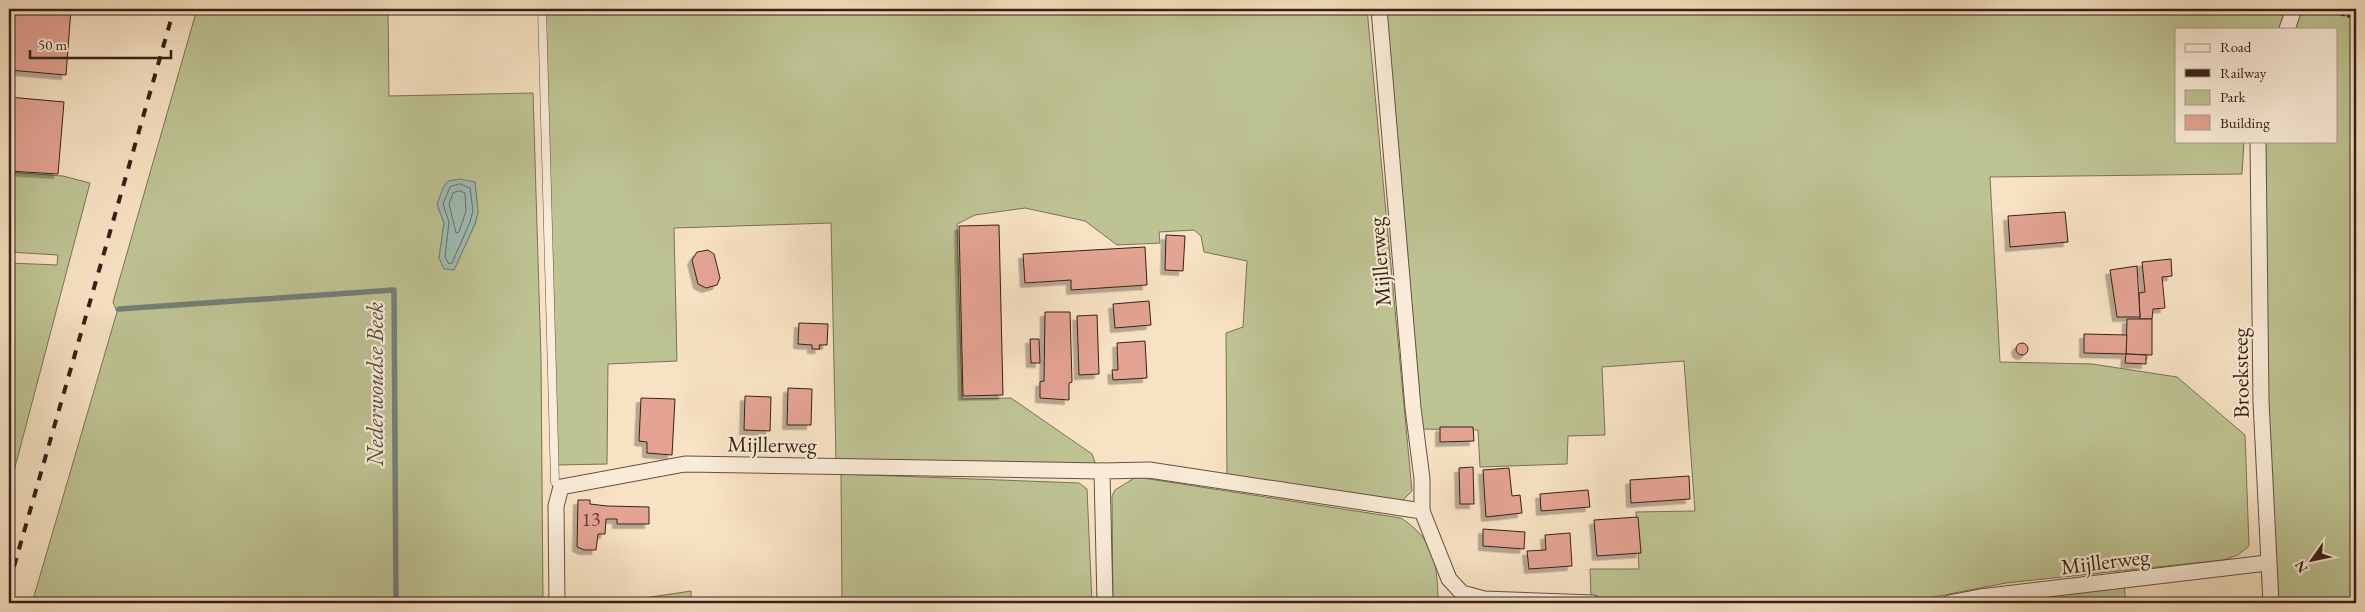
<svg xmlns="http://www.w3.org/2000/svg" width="2365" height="612" viewBox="0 0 2365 612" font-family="'EB Garamond',serif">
<defs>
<filter id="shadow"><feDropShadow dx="-4.5" dy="4.5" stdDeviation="0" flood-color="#0004"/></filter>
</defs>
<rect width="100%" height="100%" fill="#f7e2c3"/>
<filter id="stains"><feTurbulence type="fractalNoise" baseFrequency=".004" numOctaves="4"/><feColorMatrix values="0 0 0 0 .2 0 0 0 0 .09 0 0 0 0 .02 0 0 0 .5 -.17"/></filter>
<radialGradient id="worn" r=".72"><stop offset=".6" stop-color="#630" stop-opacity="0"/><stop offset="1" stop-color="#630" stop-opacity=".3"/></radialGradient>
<g fill="#bec393" stroke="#7a7255" fill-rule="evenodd">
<path d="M197 9H388L389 96 533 93 541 359 543 603H32L117 312 113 302ZM475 182 478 212 475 224 454 270 444 268 439 258 444 223 437 204Z"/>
<polygon points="545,9 1367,9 1412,491 1402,501 1227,479 1226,333 1243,327 1247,261 1204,252 1201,236 1194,230 1159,232 1160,243 1117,245 1085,221 1025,208 975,215 957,224 962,399 1011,398 1092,454 1096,465 836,460 831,223 674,228 677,361 608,364 607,464 557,465"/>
<polygon points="1386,9 1613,11 1613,9 2285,9 2279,29 2176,29 2176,141 2244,141 2242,174 1990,177 2000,362 2092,364 2177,377 2245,435 2249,546 2238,555 2223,560 2006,583 1903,603 1741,603 1591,597 1590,569 1639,569 1636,512 1695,511 1684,361 1602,367 1605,435 1568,436 1567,464 1480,467 1478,430 1420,429"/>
<polygon points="2303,9 2356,9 2356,603 2275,603 2265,475 2262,141 2336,141 2336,29 2294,29"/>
<polygon points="9,172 63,176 90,183 9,490 9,263 57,265 58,255 9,252"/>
<polygon points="841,474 1079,483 1087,489 1092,603 842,603"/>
<path d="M1136 477 1401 518C1433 539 1437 561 1438 597L1466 603H1113L1112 496 1115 490Z"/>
<polygon points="2124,585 2126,603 1974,603"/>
<polygon points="691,591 691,603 631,603 631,600"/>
</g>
<polygon fill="#9dbdb5" stroke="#747e76" points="460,179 475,182 478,212 475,224 454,270 444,269 439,258 444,223 437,204 443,188 448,181"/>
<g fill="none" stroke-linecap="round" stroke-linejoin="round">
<g stroke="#6a6e66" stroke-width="1">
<polygon points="460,184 470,188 473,211 470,222 452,263 449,264 445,257 449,222 443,204 450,187"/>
<polygon points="460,191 465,193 466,211 459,232 456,233 449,204 453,193"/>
</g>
<polyline stroke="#747e76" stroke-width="5.5" points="119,309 394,290 396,603"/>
</g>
<g fill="#e4a393" stroke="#372017" filter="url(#shadow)">
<polygon points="9,9 71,9 66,75 9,70"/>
<polygon points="9,97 64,102 58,174 9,171"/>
<polygon points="2065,212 2068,242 2010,247 2008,216"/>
<polygon points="999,225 1003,395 963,396 959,226"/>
<polygon points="1166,235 1185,236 1183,271 1165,270"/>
<polygon points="1145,247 1147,285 1071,290 1071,280 1025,283 1023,254"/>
<polygon points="708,250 714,254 720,278 717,285 706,288 698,284 692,260 697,252"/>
<polygon points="2171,259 2172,276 2162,277 2165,308 2153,309 2152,319 2140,319 2139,293 2145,292 2142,262"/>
<polygon points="2137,266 2140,317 2117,317 2110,270"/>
<polygon points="1149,301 1151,325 1115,328 1113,304"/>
<polygon points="1045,312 1070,312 1072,382 1069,383 1069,400 1040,398 1040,382 1044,381"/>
<polygon points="1097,315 1099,374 1079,375 1077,316"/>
<polygon points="2127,319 2152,319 2152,355 2126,354"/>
<polygon points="799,323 828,324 827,345 819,345 820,349 812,349 812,345 798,344"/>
<polygon points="2084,334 2127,335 2126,354 2084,353"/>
<polygon points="1030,339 1039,339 1040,363 1031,363"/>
<polygon points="1145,341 1147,378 1113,380 1112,370 1118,370 1117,343"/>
<circle cx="2022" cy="349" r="6"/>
<polygon points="2126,354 2146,355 2146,364 2125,363"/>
<polygon points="788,388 812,389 811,425 787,425"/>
<polygon points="745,396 771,397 770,431 744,430"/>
<polygon points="641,398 675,399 672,455 647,453 647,442 639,441"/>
<polygon points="1440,427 1473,427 1474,441 1440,442"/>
<polygon points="1473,467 1474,504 1460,504 1459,468"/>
<polygon points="1509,468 1512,496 1520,495 1522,513 1486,517 1483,470"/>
<polygon points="1689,476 1690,499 1631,503 1630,480"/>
<polygon points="1588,490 1590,507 1541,511 1540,494"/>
<polygon points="578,500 590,500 590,504 607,506 649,507 649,524 617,524 617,519 606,519 605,534 598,534 596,550 584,550 577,547"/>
<polygon points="1638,517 1641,553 1597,556 1594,520"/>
<polygon points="1483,529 1525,532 1524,549 1483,546"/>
<polygon points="1570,533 1572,566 1529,569 1527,551 1546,550 1545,535"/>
<polygon points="2153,598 2154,603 2119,603 2119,601"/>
</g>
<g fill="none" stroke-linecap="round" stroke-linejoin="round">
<defs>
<polyline id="service" points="542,9 555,482 561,487"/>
<g id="minor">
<polyline points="1379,9 1413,408 1422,479 1422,511"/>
<polyline points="2287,29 2294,9"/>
<polyline points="2258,141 2261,401 2271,603"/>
<polyline points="557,603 556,506 561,487 685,464 1102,471"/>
<polyline points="1105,603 1102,471 1149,470 1422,511 1449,579 1462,593 1484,599 1593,603"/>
<polyline points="1949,603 1980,597 2267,563"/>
</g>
</defs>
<use href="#service" stroke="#675042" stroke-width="9"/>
<use href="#minor" stroke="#675042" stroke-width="17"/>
<polyline stroke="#372017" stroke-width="3" stroke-dasharray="4 2.5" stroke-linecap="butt" points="2322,9 2356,18"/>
<use href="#service" stroke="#faecd8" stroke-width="8"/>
<use href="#minor" stroke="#faecd8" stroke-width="15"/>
<polyline stroke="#372017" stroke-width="4" stroke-dasharray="9 9" stroke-linecap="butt" points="9,584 174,9"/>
</g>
<g text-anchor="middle" stroke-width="4.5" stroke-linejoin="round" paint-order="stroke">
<g font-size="20" fill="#624136">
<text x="591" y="526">13</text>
</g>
<g font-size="22" fill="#372017" stroke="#faecd8">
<text transform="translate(1379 262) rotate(-95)" y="8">Mijllerweg</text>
<text transform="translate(2240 373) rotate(-91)" y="8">Broeksteeg</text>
<text transform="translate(772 444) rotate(1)" y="8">Mijllerweg</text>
<text transform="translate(2105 561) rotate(-7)" y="8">Mijllerweg</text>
</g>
<g font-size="24" font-style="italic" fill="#564f46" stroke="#faecd8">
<text transform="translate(375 384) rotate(-90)" y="8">Nederwoudse Beek</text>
</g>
</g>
<rect width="2365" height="612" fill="none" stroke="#f7e2c3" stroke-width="30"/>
<rect x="10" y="10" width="2345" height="592" fill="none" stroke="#372017" stroke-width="2.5"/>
<rect x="15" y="15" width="2335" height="582" fill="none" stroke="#372017"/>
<rect x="2175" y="28" width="162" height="115" fill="#faecd8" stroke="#ac9a8b"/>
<rect x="2185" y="44" width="25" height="8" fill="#faecd8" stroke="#ac9a8b"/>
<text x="2220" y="52" font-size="15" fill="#372017">Road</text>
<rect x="2185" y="69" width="25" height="8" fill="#372017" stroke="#ac9a8b"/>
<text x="2220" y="78" font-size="15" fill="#372017">Railway</text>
<rect x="2185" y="90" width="25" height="15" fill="#bec393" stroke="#ac9a8b"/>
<text x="2220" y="102" font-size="15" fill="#372017">Park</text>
<rect x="2185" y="115" width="25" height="15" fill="#e4a393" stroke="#ac9a8b"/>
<text x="2220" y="128" font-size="15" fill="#372017">Building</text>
<g transform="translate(2312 560) rotate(237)" stroke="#faecd8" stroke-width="4" paint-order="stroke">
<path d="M0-4L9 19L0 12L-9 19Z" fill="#372017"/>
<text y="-8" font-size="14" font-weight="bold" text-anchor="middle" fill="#372017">N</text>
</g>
<path d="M30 50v8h141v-8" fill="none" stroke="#372017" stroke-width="2.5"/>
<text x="38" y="50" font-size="15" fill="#372017" stroke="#faecd8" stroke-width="4" paint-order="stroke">50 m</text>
<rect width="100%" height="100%" filter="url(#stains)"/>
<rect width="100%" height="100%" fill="url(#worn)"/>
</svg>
